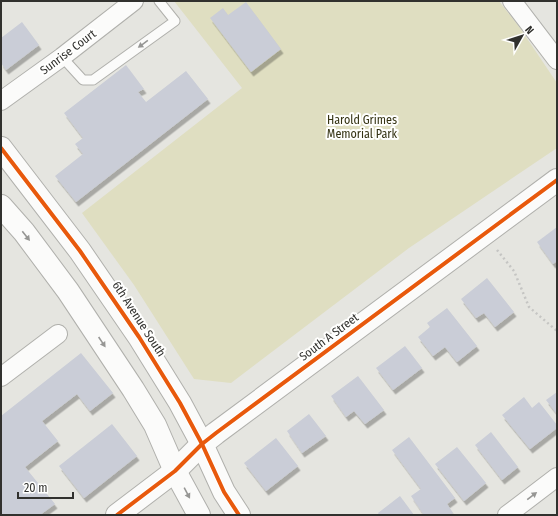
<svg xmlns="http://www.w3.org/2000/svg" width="558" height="516" viewBox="0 0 558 516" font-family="'Fira Sans Condensed',sans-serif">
<defs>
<filter id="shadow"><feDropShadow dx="2.5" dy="4.5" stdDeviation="0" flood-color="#0004"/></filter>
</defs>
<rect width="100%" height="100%" fill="#e5e5e0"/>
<polygon fill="#dfdec1" points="174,1 499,1 520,28 557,83 557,148 409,248 231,383 194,379 134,285 82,213 242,88"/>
<g fill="#cacdd7" filter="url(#shadow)">
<polygon points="246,2 281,49 251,72 210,18 223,8 228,15"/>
<polygon points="22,22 39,45 6,70 1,63 1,38"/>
<polygon points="126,65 144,89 138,92 146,102 186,71 208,99 76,202 55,176 83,154 75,144 83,138 64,113"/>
<polygon points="557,227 557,261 553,264 537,242"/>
<polygon points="487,278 514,312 495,327 484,313 476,318 461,299"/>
<polygon points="447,308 477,346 457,362 445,347 433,356 418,337 430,327 427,323"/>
<polygon points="405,346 422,368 393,390 376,368"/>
<polygon points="81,353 113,393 90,411 77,394 42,421 58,441 25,467 55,504 40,515 1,515 1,416"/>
<polygon points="358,376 384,410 365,424 354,411 346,417 331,396"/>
<polygon points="557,392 557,414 546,400"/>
<polygon points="524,397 532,408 539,402 557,425 557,428 530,449 502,415"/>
<polygon points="309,414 326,436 302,453 287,431"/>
<polygon points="112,424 137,456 84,498 59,466"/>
<polygon points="491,432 518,467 502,480 475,445"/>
<polygon points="409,437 455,498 447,504 453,513 450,515 424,515 411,496 421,489 392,450"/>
<polygon points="276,438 298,466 266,491 244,463"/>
<polygon points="457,447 486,483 464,501 435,464"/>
<polygon points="400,496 414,515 379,515 378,513"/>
</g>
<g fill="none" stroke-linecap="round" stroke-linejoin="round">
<defs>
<polyline id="service" points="62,57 83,80 93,80 175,21 159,1"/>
<g id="minor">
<polyline points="512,1 557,60"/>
<polyline points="1,101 62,57 134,1"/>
<polyline points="1,377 58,334"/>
<polyline points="507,515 557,477"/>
</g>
<g id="tertiary">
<polyline points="1,148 80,251 139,337 180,403 202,444 224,492 239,515"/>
<polyline points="1,206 24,232 68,291 133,389 155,425 175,471 199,515"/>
<polyline points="117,515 175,471 202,444 216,433 557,180"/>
</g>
</defs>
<use href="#service" stroke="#b0b0ac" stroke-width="11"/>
<use href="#minor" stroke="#b0b0ac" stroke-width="20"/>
<use href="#tertiary" stroke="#b0b0ac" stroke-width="24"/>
<polyline stroke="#c5c5c3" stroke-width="2.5" stroke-dasharray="2 3" stroke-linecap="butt" points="497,250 514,271 529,307 557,331"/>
<use href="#service" stroke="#fbfbfa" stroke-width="9"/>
<use href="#minor" stroke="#fbfbfa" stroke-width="18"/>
<use href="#tertiary" stroke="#fbfbfa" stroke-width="22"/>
<defs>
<g id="cycleway">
<polyline points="1,148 80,251 139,337 180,403 202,444 224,492 239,515"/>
<polyline points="117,515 175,471 202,444 216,433 557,180"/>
</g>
</defs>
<use href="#cycleway" stroke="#fffffe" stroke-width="6"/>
<use href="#cycleway" stroke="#e8590c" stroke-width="4"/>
</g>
<defs><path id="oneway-solid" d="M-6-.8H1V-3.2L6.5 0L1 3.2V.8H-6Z"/></defs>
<g fill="#969694">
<use href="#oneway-solid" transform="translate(143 44) rotate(144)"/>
<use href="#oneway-solid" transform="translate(26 236) rotate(52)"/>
<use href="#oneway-solid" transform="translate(102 342) rotate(56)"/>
<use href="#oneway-solid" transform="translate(187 493) rotate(62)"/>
<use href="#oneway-solid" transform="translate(532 496) rotate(-37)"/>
</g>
<g text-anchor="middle" stroke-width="4" stroke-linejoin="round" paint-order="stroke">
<g font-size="12" fill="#31312e" stroke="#fffffe">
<text transform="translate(68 52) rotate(-37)" y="4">Sunrise Court</text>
<text transform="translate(139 319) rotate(57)" y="4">6th Avenue South</text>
<text transform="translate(329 337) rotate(-37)" y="4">South A Street</text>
</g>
<g font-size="12" fill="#343212" stroke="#fffffe">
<text x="362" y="124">Harold Grimes<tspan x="362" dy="14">Memorial Park</tspan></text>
</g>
</g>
<rect width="558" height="516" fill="none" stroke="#31312e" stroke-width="4"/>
<g transform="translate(522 36) rotate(51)" stroke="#fffffe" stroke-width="3" paint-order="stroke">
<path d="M0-3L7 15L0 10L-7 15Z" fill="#31312e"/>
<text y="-6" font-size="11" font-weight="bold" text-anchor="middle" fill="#31312e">N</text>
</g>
<path d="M18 492v6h55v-6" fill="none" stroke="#31312e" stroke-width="2"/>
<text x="24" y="492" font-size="12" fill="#31312e" stroke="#fffffe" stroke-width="3" paint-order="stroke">20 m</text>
</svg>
